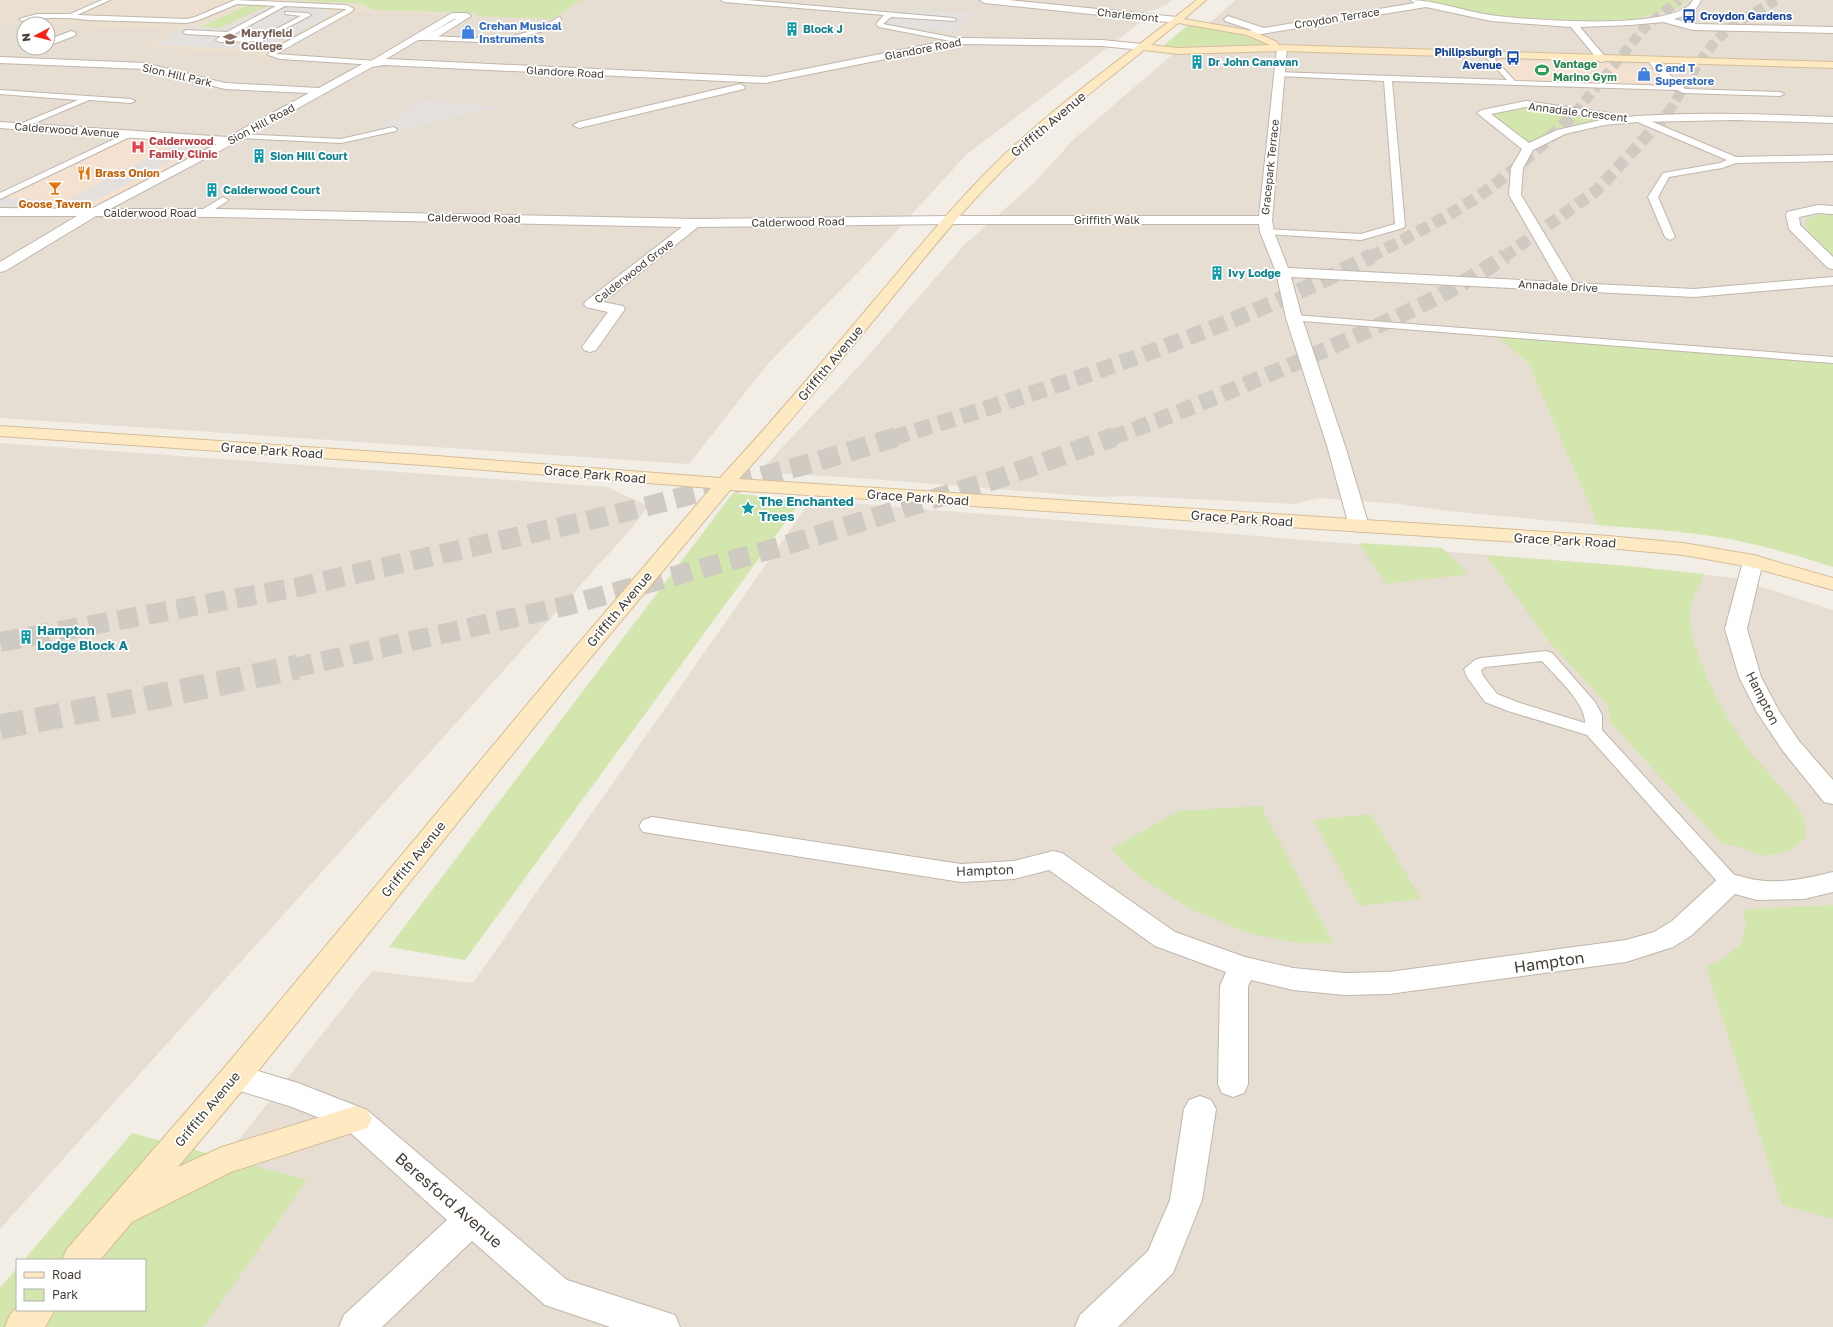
<svg xmlns="http://www.w3.org/2000/svg" width="1833" height="1327" viewBox="0 0 1833 1327" font-family="'Golos Text',sans-serif">
<rect width="100%" height="100%" fill="#f2ede5"/>
<g fill="#e6ded3" fill-rule="evenodd">
<path d="M0 0H1172L1165 6 1131 17 1145 19 966 155 870 260 766 366 689 464 0 418ZM24 24H48V48H24Z"/>
<polygon points="1236,0 1833,0 1833,364 1497,335 1528,363 1598,525 1447,511 1401,504 1318,498 1295,504 1132,496 1097,497 871,479 759,472 861,364 964,245 1033,184 1074,139"/>
<polygon points="0,443 607,487 648,506 631,529 0,1229"/>
<polygon points="811,500 1626,566 1734,578 1833,610 1833,1327 91,1327 145,1310 144,1260 372,971 473,983"/>
</g>
<g fill="#f4e1d0">
<polygon points="1496,60 1658,65 1682,87 1512,81"/>
<polygon points="123,137 212,143 85,212 0,205 0,198"/>
</g>
<polygon fill="#ebe0cf" points="0,0 576,0 547,19 352,11 275,54 342,59 367,57 354,64 250,58 257,53 139,49 179,30 0,23"/>
<g fill="#d2e6ae">
<polygon points="283,0 581,0 552,19 474,16 479,13 373,10 360,3"/>
<polygon points="1425,0 1685,0 1680,7 1634,19 1583,21 1503,16 1465,10"/>
<polygon points="248,5 267,6 220,28 201,27"/>
<polygon points="1190,25 1236,33 1261,43 1260,44 1164,47 1163,46 1187,26"/>
<path d="M1527 107 1607 118C1579 123 1553 129 1528 143L1491 115Z"/>
<polygon points="1826,213 1833,214 1833,255 1808,232 1805,219"/>
<path d="M1496 335 1833 364V567C1799 556 1765 546 1729 539 1686 531 1642 529 1598 525L1528 363Z"/>
<polygon points="733,493 801,501 465,960 389,947"/>
<polygon points="1359,543 1442,548 1469,574 1386,584"/>
<path d="M1486 555 1626 566 1704 574C1700 584 1693 595 1691 605 1682 643 1732 730 1756 759 1768 772 1798 804 1804 819 1805 824 1805 832 1806 837L1790 851 1764 856 1737 846 1722 844 1611 723 1608 706 1547 639Z"/>
<polygon points="1261,806 1333,943 1298,943 1252,934 1192,910 1138,876 1111,849 1178,811"/>
<polygon points="1371,814 1421,899 1360,906 1313,820"/>
<polygon points="1833,905 1833,1219 1782,1205 1706,967 1724,958 1742,943 1746,925 1743,913 1747,909"/>
<polygon points="132,1133 307,1180 204,1327 0,1327 0,1288 17,1268 17,1310 145,1310 145,1260 24,1260"/>
</g>
<g fill="#e3e0dd">
<polygon points="267,7 322,9 332,14 262,50 154,45 172,37 169,35 187,27 220,28"/>
<polygon points="908,10 975,12 952,32 889,24"/>
<polygon points="422,100 500,107 388,133 374,132"/>
<polygon points="179,142 204,144 85,206 0,206 0,199 4,197 65,201"/>
</g>
<g fill="none" stroke-linecap="round" stroke-linejoin="round">
<g stroke="#cfcac2" stroke-width="10" stroke-dasharray="10 5" stroke-linecap="butt">
<polyline points="1575,113 1645,27 1679,0"/>
<path d="M1668 113C1682 91 1701 55 1720 37 1736 22 1757 11 1776 0"/>
</g>
<g stroke="#cfcac2" stroke-width="12" stroke-dasharray="12 6" stroke-linecap="butt">
<path d="M1370 257C1410 236 1451 216 1487 190 1519 167 1548 140 1576 112"/>
<polyline points="1504,257 1597,190 1669,112"/>
</g>
<g stroke="#cfcac2" stroke-width="16" stroke-dasharray="16 8" stroke-linecap="butt">
<path d="M893 438C1056 387 1220 334 1372 256"/>
<path d="M1111 438C1185 411 1257 380 1329 348 1389 321 1451 294 1505 256"/>
</g>
<g stroke="#cfcac2" stroke-width="20" stroke-dasharray="20 10" stroke-linecap="butt">
<polyline points="0,642 298,587 629,511 816,462 896,437"/>
<polyline points="293,668 565,606 780,547 991,481 1114,437"/>
</g>
<polyline stroke="#cfcac2" stroke-width="25" stroke-dasharray="25 12" stroke-linecap="butt" points="0,727 130,702 298,667"/>
<defs>
<g id="lane">
<path d="M102 0H110L77 15 187 19 195 17 235 0 347 5 354 9 351 12 276 54 376 61 380 63 376 65 280 59 268 55 269 52 273 49 347 9H346L285 6 227 38H259L301 16 285 14V12L308 13 311 15 262 41 219 42 216 40 221 36 186 34 183 32 186 30 227 32 276 6 237 4 199 20 187 23 87 20C66 17 43 17 22 21L19 19 37 14H70Z"/>
<polygon points="721,0 747,0 953,18 956,20 955,21 891,17 883,24 961,39 964,41 961,43 879,27 876,24 884,15 724,2"/>
<polygon points="559,17 561,18 561,20 543,31 502,43 430,40 427,38 430,36 502,39 539,29"/>
<polygon points="1488,53 1490,54 1515,81 1672,86 1653,68 1648,60 1652,58 1685,89 1780,92 1784,94 1780,96 1683,93 1677,90 1392,81 1405,226 1403,228 1361,240 1264,234 1262,232 1264,230 1267,229 1361,234 1395,224 1384,81 1279,76 1276,76 1276,72 1507,80 1484,55"/>
<polygon points="0,90 131,99 135,101 131,103 89,100 23,128 20,128 20,124 78,100 0,94"/>
<polygon points="1635,117 1641,117 1736,157 1833,155 1833,161 1736,163 1722,168 1669,177 1658,197 1675,237 1670,240 1665,237 1648,197 1663,173 1720,163 1727,160 1635,121"/>
<polygon points="393,127 397,129 396,131 341,143 240,138 236,136 240,134 341,139"/>
<polygon points="129,132 132,132 136,134 0,199 0,193"/>
<polygon points="223,197 228,200 226,202 206,215 200,215 198,213 200,211"/>
<polygon points="1294,315 1833,357 1833,363 1290,320 1289,318 1290,316"/>
<path d="M1546 651 1552 653 1595 702 1602 715V730L1737 878 1740 883 1737 888 1730 890 1723 888 1587 735 1508 711 1485 702 1467 677 1464 669 1475 660 1481 658ZM1542 661C1555 676 1586 703 1585 723L1520 703 1497 694 1483 676 1481 670 1485 667Z"/>
</g>
<g id="street">
<polygon points="980,0 1009,0 1177,17 1181,20 1177,23 984,3"/>
<path d="M1410 0C1434 0 1464 11 1490 15 1523 20 1679 32 1693 0H1701C1696 13 1686 15 1674 19L1693 24 1833 27V33L1693 30 1663 22 1631 25 1580 27 1607 59 1602 62 1599 61 1571 27 1491 21 1426 7 1249 36 1244 33 1252 30 1225 21 1224 19 1228 16 1264 28 1415 3Z"/>
<path d="M452 13H467L471 16 433 40H418L386 59 765 77 961 38 1102 40 1142 44 1147 47 1142 50 1102 46 961 44 765 83 384 65 372 67 244 138 110 209H217L695 219 949 216H1259L1277 48 1282 45 1287 48 1272 220 1274 232 1288 268 1559 282 1509 195 1511 168 1522 149 1477 113 1482 110 1526 101 1609 113 1613 114 1614 116 1613 118C1686 111 1760 114 1833 117V123L1735 120 1638 122 1604 125 1565 134 1533 150 1523 168 1521 195 1574 283 1694 289 1833 277V285L1694 297 1291 277 1302 318 1346 449 1369 526 1366 530 1359 532 1352 530 1349 526 1328 449 1286 318 1276 272 1260 232 1259 224H949L698 227 603 302 623 306 625 309 596 350 590 352 584 350 582 347 608 312 586 307 584 304 586 301 682 227 217 217 96 216 5 271 0 272V262L77 216H0V208L91 209 217 144 0 128V122L228 137 309 93 225 89 145 69 0 63V57L145 63 225 83 319 88 366 62 371 61ZM454 19H456L427 35ZM1526 107 1605 119 1557 130 1529 143 1491 114Z"/>
<polygon points="71,31 74,32 76,34 74,36 48,46 48,40"/>
<polygon points="740,84 745,87 744,89 579,128 573,125 579,122"/>
<polygon points="1818,205 1833,206 1833,214 1818,213 1799,217 1800,225 1833,257 1833,269 1828,268 1789,229 1786,215 1787,212"/>
<polygon points="1753,555 1760,557 1763,561 1747,629 1761,677 1779,711 1799,741 1833,780 1833,804 1824,802 1783,751 1757,712 1739,677 1725,629 1743,561 1746,557"/>
<path d="M652 817 961 864 1014 861 1053 851 1062 853 1175 932 1245 957 1293 968 1345 973 1389 972 1626 940 1654 932 1672 921 1721 876C1735 872 1742 878 1757 880 1781 884 1809 878 1833 872V892L1804 899 1757 900 1735 894 1692 935 1673 947 1626 962 1389 994 1345 995 1293 990 1251 980 1248 986V1084L1244 1093 1233 1097 1222 1093 1218 1084 1220 986 1226 972 1155 946 1049 870 1014 879 961 882 643 832 639 826 643 820Z"/>
<polygon points="235,1064 298,1083 367,1110 567,1280 675,1315 680,1327 610,1327 545,1305 472,1241 382,1327 339,1327 344,1315 447,1220 345,1128 292,1107 224,1086 220,1077 224,1068"/>
<polygon points="1200,1096 1211,1100 1216,1109 1202,1200 1173,1273 1118,1327 1075,1327 1080,1315 1148,1251 1170,1200 1184,1109 1189,1100"/>
</g>
<g id="secondary">
<path d="M1197 0H1206L1184 19 1252 31 1277 42 1278 45 1833 62V68L1282 51 1178 54 1144 50C1091 93 1036 134 989 184 954 220 923 260 891 299 841 360 792 421 739 479L1608 536 1683 543 1753 555 1833 578V590L1751 567 1683 555 1608 548 730 490 572 680 246 1086 178 1167 222 1147 356 1106 367 1110 372 1119 367 1128 231 1172 132 1222 100 1260H62L67 1249 224 1068 556 670 711 488 423 465 0 436V426L423 455 720 478C773 421 822 362 872 303 907 262 941 219 979 180 1044 112 1123 58 1197 0ZM1178 23 1247 35 1270 45 1178 48 1151 45Z"/>
<polygon points="17,1307 17,1310 55,1310 45,1327 5,1327 10,1315"/>
</g>
</defs>
<use href="#lane" stroke="#c0b6ab" stroke-width="2"/>
<use href="#street" stroke="#c0b6ab" stroke-width="2"/>
<use href="#secondary" stroke="#d5be97" stroke-width="2"/>
<use href="#lane" fill="#fff" fill-rule="evenodd"/>
<use href="#street" fill="#fff" fill-rule="evenodd"/>
<use href="#secondary" fill="#fdeac3" fill-rule="evenodd"/>
</g>
<defs>
<symbol id="bus-bare" viewBox="-9 -9 18 18"><path d="M-5-6H5V4H4V6H2V4H-2V6H-4V4H-5ZM-3.5-4V0h7V-4ZM-3.5 1.2v1.5H-2V1.2ZM2 1.2v1.5H3.5V1.2Z" fill="#1a4fb4" stroke="#fff" stroke-width="2.5" paint-order="stroke"/></symbol>
<symbol id="building-bare" viewBox="-9 -9 18 18"><path d="M-4-6H4V6H1V3H-1V6H-4ZM-2.5-4.3h1.7v1.8h-1.7ZM.8-4.3h1.7v1.8H.8ZM-2.5-1h1.7V.8h-1.7ZM.8-1h1.7V.8H.8Z" fill="#0f9aa8" stroke="#fff" stroke-width="2.5" paint-order="stroke"/></symbol>
<symbol id="shop-bare" viewBox="-9 -9 18 18"><path d="M-5-2.5h2.3a2.7 3.5 0 0 1 5.4 0H5L5.5 6h-11ZM-1.5-2.5h3a1.5 2.3 0 0 0-3 0Z" fill="#3f7fe0" stroke="#fff" stroke-width="2.5" paint-order="stroke"/></symbol>
<symbol id="school-bare" viewBox="-9 -9 18 18"><path d="M0-5L7-2L0 1L-7-2ZM-4 1L0 2.5L4 1V4Q0 6-4 4Z" fill="#8d6e63" stroke="#fff" stroke-width="2.5" paint-order="stroke"/></symbol>
<symbol id="stadium-bare" viewBox="-9 -9 18 18"><path d="M0-5a6.5 5 0 1 0 0 10a6.5 5 0 1 0 0-10ZM-3.5-1.8h7v3.6h-7Z" fill="#2e9e5b" stroke="#fff" stroke-width="2.5" paint-order="stroke"/></symbol>
<symbol id="hospital-bare" viewBox="-9 -9 18 18"><path d="M-5-5h3v3.5h4V-5h3V5h-3V1.5h-4V5h-3Z" fill="#e0444e" stroke="#fff" stroke-width="2.5" paint-order="stroke"/></symbol>
<symbol id="restaurant-bare" viewBox="-9 -9 18 18"><path d="M-5-6h1v4h1v-4h1v4h1v-4h1v5L-1.5 .5V6h-2V.5L-5-1ZM5-6V6H3V1.5H1.5Q1.5-4 5-6Z" fill="#e8710a" stroke="#fff" stroke-width="2.5" paint-order="stroke"/></symbol>
<symbol id="bar-bare" viewBox="-9 -9 18 18"><path d="M-6-5H6L.8 .8V4.5H3.5V6h-7V4.5H-.8V.8Z" fill="#e8710a" stroke="#fff" stroke-width="2.5" paint-order="stroke"/></symbol>
<symbol id="sight-bare" viewBox="-9 -9 18 18"><path d="M0-6L1.8-2.2L6-1.7L2.9 1.2L3.7 5.4L0 3.3L-3.7 5.4L-2.9 1.2L-6-1.7L-1.8-2.2Z" fill="#0f9aa8" stroke="#fff" stroke-width="2.5" paint-order="stroke"/></symbol>
</defs>
<g fill-rule="evenodd">
<use href="#bus-bare" x="1679" y="6" width="20" height="20"/>
<use href="#building-bare" x="782" y="19" width="20" height="20"/>
<use href="#shop-bare" x="458" y="22" width="20" height="20"/>
<use href="#school-bare" x="220" y="29" width="20" height="20"/>
<use href="#bus-bare" x="1503" y="48" width="20" height="20"/>
<use href="#building-bare" x="1187" y="52" width="20" height="20"/>
<use href="#stadium-bare" x="1532" y="60" width="20" height="20"/>
<use href="#shop-bare" x="1634" y="64" width="20" height="20"/>
<use href="#hospital-bare" x="128" y="137" width="20" height="20"/>
<use href="#building-bare" x="249" y="146" width="20" height="20"/>
<use href="#restaurant-bare" x="74" y="163" width="20" height="20"/>
<use href="#bar-bare" x="45" y="178" width="20" height="20"/>
<use href="#building-bare" x="202" y="180" width="20" height="20"/>
<use href="#building-bare" x="1207" y="263" width="20" height="20"/>
<use href="#sight-bare" x="738" y="498" width="20" height="20"/>
<use href="#building-bare" x="16" y="627" width="20" height="20"/>
</g>
<g text-anchor="middle" stroke-width="3.5" stroke-linejoin="round" paint-order="stroke">
<g font-size="11" fill="#443d35" stroke="#fff">
<text transform="translate(1128 15) rotate(6)" y="4">Charlemont</text>
<text transform="translate(1337 18) rotate(-9)" y="4">Croydon Terrace</text>
<text transform="translate(923 49) rotate(-11)" y="4">Glandore Road</text>
<text transform="translate(565 72) rotate(3)" y="4">Glandore Road</text>
<text transform="translate(177 75) rotate(13)" y="4">Sion Hill Park</text>
<text transform="translate(1578 112) rotate(7)" y="4">Annadale Crescent</text>
<text transform="translate(261 124) rotate(-28)" y="4">Sion Hill Road</text>
<text transform="translate(67 130) rotate(4)" y="4">Calderwood Avenue</text>
<text transform="translate(1270 167) rotate(-84)" y="4">Gracepark Terrace</text>
<text x="150" y="217">Calderwood Road</text>
<text transform="translate(474 218) rotate(1)" y="4">Calderwood Road</text>
<text x="1107" y="224">Griffith Walk</text>
<text transform="translate(798 222) rotate(-1)" y="4">Calderwood Road</text>
<text transform="translate(634 271) rotate(-38)" y="4">Calderwood Grove</text>
<text transform="translate(1558 286) rotate(3)" y="4">Annadale Drive</text>
</g>
<g font-size="11" font-weight="bold" fill="#164399" stroke="#fff" text-anchor="start">
<text x="1700" y="20">Croydon Gardens</text>
<text x="1502" y="56" text-anchor="end">Philipsburgh<tspan x="1502" dy="13">Avenue</tspan></text>
</g>
<g font-size="11" font-weight="bold" fill="#366cbe" stroke="#fff" text-anchor="start">
<text x="479" y="30">Crehan Musical<tspan x="479" dy="13">Instruments</tspan></text>
<text x="1655" y="72">C and T<tspan x="1655" dy="13">Superstore</tspan></text>
</g>
<g font-size="11" font-weight="bold" fill="#0d838f" stroke="#fff" text-anchor="start">
<text x="803" y="33">Block J</text>
<text x="1208" y="66">Dr John Canavan</text>
<text x="270" y="160">Sion Hill Court</text>
<text x="223" y="194">Calderwood Court</text>
<text x="1228" y="277">Ivy Lodge</text>
</g>
<g font-size="11" font-weight="bold" fill="#785e54" stroke="#fff" text-anchor="start">
<text x="241" y="37">Maryfield<tspan x="241" dy="13">College</tspan></text>
</g>
<g font-size="11" font-weight="bold" fill="#27864d" stroke="#fff" text-anchor="start">
<text x="1553" y="68">Vantage<tspan x="1553" dy="13">Marino Gym</tspan></text>
</g>
<g font-size="11" font-weight="bold" fill="#be3a42" stroke="#fff" text-anchor="start">
<text x="149" y="145">Calderwood<tspan x="149" dy="13">Family Clinic</tspan></text>
</g>
<g font-size="11" font-weight="bold" fill="#c56008" stroke="#fff" text-anchor="start">
<text x="95" y="177">Brass Onion</text>
<text x="55" y="208" text-anchor="middle">Goose Tavern</text>
</g>
<g font-size="13" fill="#443d35" stroke="#fff">
<text transform="translate(1048 124) rotate(-40)" y="5">Griffith Avenue</text>
<text transform="translate(830 363) rotate(-50)" y="5">Griffith Avenue</text>
<text transform="translate(272 450) rotate(4)" y="5">Grace Park Road</text>
<text transform="translate(595 474) rotate(5)" y="5">Grace Park Road</text>
<text transform="translate(918 497) rotate(4)" y="5">Grace Park Road</text>
<text transform="translate(1242 518) rotate(4)" y="5">Grace Park Road</text>
<text transform="translate(1565 540) rotate(3)" y="5">Grace Park Road</text>
<text transform="translate(619 609) rotate(-50)" y="5">Griffith Avenue</text>
<text transform="translate(1763 698) rotate(63)" y="5">Hampton</text>
<text transform="translate(413 859) rotate(-51)" y="5">Griffith Avenue</text>
<text transform="translate(985 870) rotate(-2)" y="5">Hampton</text>
<text transform="translate(207 1109) rotate(-50)" y="5">Griffith Avenue</text>
</g>
<g font-size="13" font-weight="bold" fill="#0d838f" stroke="#fff" text-anchor="start">
<text x="759" y="506">The Enchanted<tspan x="759" dy="15">Trees</tspan></text>
<text x="37" y="635">Hampton<tspan x="37" dy="15">Lodge Block A</tspan></text>
</g>
<g font-size="16" fill="#443d35" stroke="#fff">
<text transform="translate(1549 962) rotate(-8)" y="6">Hampton</text>
<text transform="translate(449 1200) rotate(41)" y="6">Beresford Avenue</text>
</g>
</g>
<rect x="16" y="1259" width="130" height="52" fill="#ffffff" stroke="#b4b1ae"/>
<rect x="24" y="1272" width="20" height="6" fill="#fdeac3" stroke="#b4b1ae"/>
<text x="52" y="1279" font-size="12" fill="#443d35">Road</text>
<rect x="24" y="1289" width="20" height="12" fill="#d2e6ae" stroke="#b4b1ae"/>
<text x="52" y="1299" font-size="12" fill="#443d35">Park</text>
<g transform="translate(36 36) rotate(263)"><circle r="19" fill="#ffffff" stroke="#b4b1ae"/>
<path d="M0-3L7 15L0 10L-7 15Z" fill="#f62318"/>
<text y="-6" font-size="11" font-weight="bold" text-anchor="middle" fill="#443d35">N</text>
</g>
</svg>
